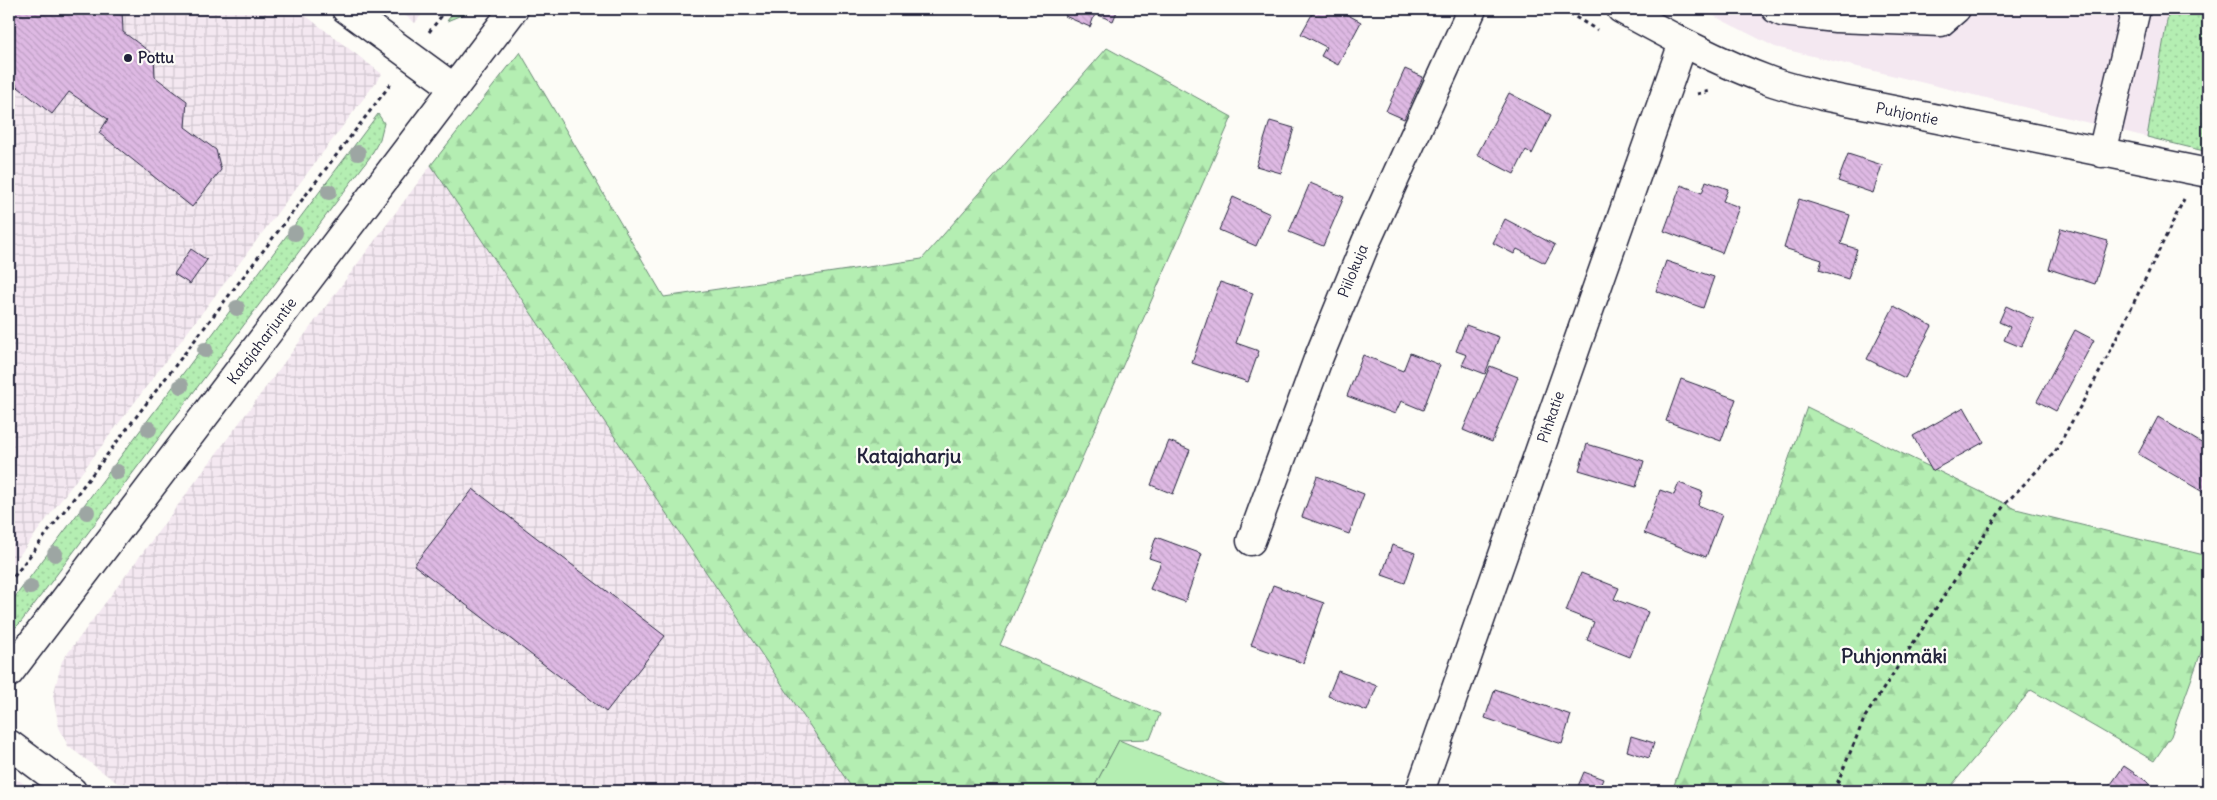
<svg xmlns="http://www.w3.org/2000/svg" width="2217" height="800" viewBox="0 0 2217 800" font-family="Delius,sans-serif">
<defs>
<pattern id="industrial-grid" width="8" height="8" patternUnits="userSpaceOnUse" patternTransform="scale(1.25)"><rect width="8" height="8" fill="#f4e8f1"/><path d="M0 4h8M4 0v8" fill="none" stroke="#d1c7d0"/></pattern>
<pattern id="grass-dots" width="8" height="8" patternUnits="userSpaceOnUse" patternTransform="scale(1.25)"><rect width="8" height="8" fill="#b4eeb2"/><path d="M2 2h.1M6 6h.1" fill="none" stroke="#9acc9a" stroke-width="1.8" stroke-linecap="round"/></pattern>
<pattern id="forest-firs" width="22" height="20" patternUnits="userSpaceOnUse" patternTransform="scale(1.25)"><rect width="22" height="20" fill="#b4eeb2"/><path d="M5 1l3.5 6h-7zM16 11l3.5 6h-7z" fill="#9acc9a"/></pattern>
<pattern id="building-back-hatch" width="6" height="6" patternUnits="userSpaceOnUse" patternTransform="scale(1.25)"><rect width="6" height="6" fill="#deb9e3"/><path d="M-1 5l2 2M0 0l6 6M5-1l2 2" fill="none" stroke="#be9fc4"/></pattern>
</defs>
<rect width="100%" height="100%" fill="#fdfcf7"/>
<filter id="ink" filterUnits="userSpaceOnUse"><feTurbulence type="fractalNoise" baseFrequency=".02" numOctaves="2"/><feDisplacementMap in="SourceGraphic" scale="10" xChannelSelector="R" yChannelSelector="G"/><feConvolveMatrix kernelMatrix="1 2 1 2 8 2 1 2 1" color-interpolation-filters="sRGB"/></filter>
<g filter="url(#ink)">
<polygon fill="#f4e8f1" points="1700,9 2169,9 2147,137 1775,47"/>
<g fill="url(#industrial-grid)">
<polygon points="9,9 297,9 382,74 9,569"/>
<polygon points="397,9 426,9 415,23"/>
<polygon points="431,165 854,791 128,791 68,746 59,727 53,696 62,661"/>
<polygon points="9,779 20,781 34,791 9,791"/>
</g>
<g fill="url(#grass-dots)" stroke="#6b8876">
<polygon points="456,9 476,9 447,21"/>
<polygon points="2169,9 2208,9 2208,152 2147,137"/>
<polygon points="378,114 384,123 380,139 370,157 21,622 9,634 9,605"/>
</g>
<g fill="url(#forest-firs)" stroke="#6b8876">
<polygon points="1107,48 1232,117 1000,645 1160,714 1150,739 1119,740 1092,791 854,791 431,165 520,52 664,297 922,259"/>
<polygon points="1807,407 2016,509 2208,556 2208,633 2171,736 2154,761 2031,690 1947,791 1672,791"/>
</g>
<polygon fill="#b4eeb2" stroke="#6b8876" points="1119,740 1241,791 1092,791"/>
<g fill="url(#building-back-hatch)" stroke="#22223b">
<polygon points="9,9 122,9 123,32 154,55 155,77 187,101 185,127 216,150 221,170 192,207 99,133 108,119 69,92 52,114 9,80"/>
<polygon points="1069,9 1097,9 1090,27 1065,16"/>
<polygon points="1101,9 1118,9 1113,21 1098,15"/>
<polygon points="1315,9 1337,9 1361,22 1338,65 1321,56 1326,47 1301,34"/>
<polygon points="1405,69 1423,77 1404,119 1386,111"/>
<polygon points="1509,93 1551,115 1532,154 1526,150 1514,174 1477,155"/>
<polygon points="1270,121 1294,128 1281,173 1256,166"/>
<polygon points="1848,154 1882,165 1873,193 1838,181"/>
<polygon points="1706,181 1728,189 1723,201 1739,207 1722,253 1664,231 1681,185 1702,193"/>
<polygon points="1310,183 1344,197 1323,246 1289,232"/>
<polygon points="1233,197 1270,214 1256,246 1219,230"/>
<polygon points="1799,199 1850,215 1841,244 1857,249 1848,279 1819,270 1822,260 1784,248"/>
<polygon points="1505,219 1555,245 1545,263 1517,249 1514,254 1493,243"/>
<polygon points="2061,228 2108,241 2095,284 2049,269"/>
<polygon points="191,249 207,260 190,284 174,274"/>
<polygon points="1666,261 1714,277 1703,308 1656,291"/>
<polygon points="1220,282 1253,293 1236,343 1259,351 1248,382 1192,363"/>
<polygon points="1894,306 1932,326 1905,378 1867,359"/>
<polygon points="2006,306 2034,319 2021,347 2004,340 2010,327 1999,322"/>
<polygon points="1466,325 1499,337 1485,374 1462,365 1467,355 1456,351"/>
<polygon points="2075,330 2094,340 2056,411 2037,401"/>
<polygon points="1410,353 1440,365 1423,410 1401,401 1395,414 1347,396 1363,355 1403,371"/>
<polygon points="1490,366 1518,377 1492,442 1463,430"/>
<polygon points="1681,379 1736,399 1721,441 1666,421"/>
<polygon points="1964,407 1984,442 1932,471 1913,436"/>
<polygon points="2158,417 2208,447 2208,495 2138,454"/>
<polygon points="1169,441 1190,450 1173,494 1151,485"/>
<polygon points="1587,444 1644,461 1636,487 1579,470"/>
<polygon points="1317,476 1364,494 1349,534 1302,517"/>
<polygon points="1679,483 1703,492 1698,505 1722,515 1706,557 1644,533 1660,490 1674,495"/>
<polygon points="473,489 665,636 606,712 414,565"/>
<polygon points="1156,537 1202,554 1185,602 1150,589 1161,562 1149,558"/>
<polygon points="1392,545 1415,553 1405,583 1382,575"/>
<polygon points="1581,573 1619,588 1614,599 1648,612 1630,657 1587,640 1594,622 1566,611"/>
<polygon points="1273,585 1324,603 1303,663 1251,645"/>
<polygon points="1338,671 1377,686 1367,711 1328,696"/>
<polygon points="1495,689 1571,715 1562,744 1485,718"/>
<polygon points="2208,725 2208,737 2204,735"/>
<polygon points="1631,736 1654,743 1649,758 1627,751"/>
<polygon points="2124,766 2161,791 2106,791"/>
<polygon points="1584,772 1603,779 1598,791 1576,791"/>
</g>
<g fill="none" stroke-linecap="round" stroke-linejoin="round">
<defs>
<g id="minor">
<polyline points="346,9 454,88"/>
<path d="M1621 9C1670 36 1718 62 1770 81 1787 87 1805 91 1823 96L2208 173"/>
<polyline points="1776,9 1782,12 1836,18 1941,22 1956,9"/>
<polyline points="2102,153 2136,9"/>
<polyline points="1251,541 1318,359 1366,242 1472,9"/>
<polyline points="9,673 514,9"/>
<polyline points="9,744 72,791"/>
<polyline points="1420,791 1683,43"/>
</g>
</defs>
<use href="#minor" stroke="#22223b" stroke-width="31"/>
<g stroke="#22223b" stroke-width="3" stroke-dasharray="4 4" stroke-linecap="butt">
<polyline points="1562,9 1597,30"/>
<polyline points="429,32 447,9"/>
<polyline points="1697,94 1710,91"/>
<polyline points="9,583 393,81"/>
<polyline points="1834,791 1865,717 1940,602 2005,504 2055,452 2105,362 2184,199"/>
</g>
<use href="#minor" stroke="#fdfcf7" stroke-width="28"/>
</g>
<g fill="#9da6a3">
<circle cx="358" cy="153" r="8"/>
<circle cx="329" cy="192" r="8"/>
<circle cx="295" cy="233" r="8"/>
<circle cx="237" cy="308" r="8"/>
<circle cx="205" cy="350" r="8"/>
<circle cx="181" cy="386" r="8"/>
<circle cx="149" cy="429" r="8"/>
<circle cx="117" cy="472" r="8"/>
<circle cx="87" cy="512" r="8"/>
<circle cx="55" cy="554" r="8"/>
<circle cx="30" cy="587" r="8"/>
</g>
</g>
<circle fill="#22223b" stroke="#fdfcf7" stroke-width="2" cx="128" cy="58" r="5"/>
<g text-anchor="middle" stroke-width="4.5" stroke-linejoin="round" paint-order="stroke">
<g font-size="15" font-weight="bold" fill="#22223b" stroke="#fdfcf7" text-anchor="start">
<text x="138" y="63">Pottu</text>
</g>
<g font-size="15" fill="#22223b" stroke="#fdfcf7">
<text transform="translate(1907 114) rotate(11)" y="5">Puhjontie</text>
<text transform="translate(1353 271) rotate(-68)" y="5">Piilokuja</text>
<text transform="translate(262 341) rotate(-53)" y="5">Katajaharjuntie</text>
<text transform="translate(1551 417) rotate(-71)" y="5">Pihkatie</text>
</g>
<g font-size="20" font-weight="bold" fill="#22223b" stroke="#fdfcf7">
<text x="909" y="463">Katajaharju</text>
<text x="1894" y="663">Puhjonmäki</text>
</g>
</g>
<rect width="2217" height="800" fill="none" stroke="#fdfcf7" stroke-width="30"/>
<rect x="15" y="15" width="2187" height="770" fill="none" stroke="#22223b" stroke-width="2" filter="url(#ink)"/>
</svg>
